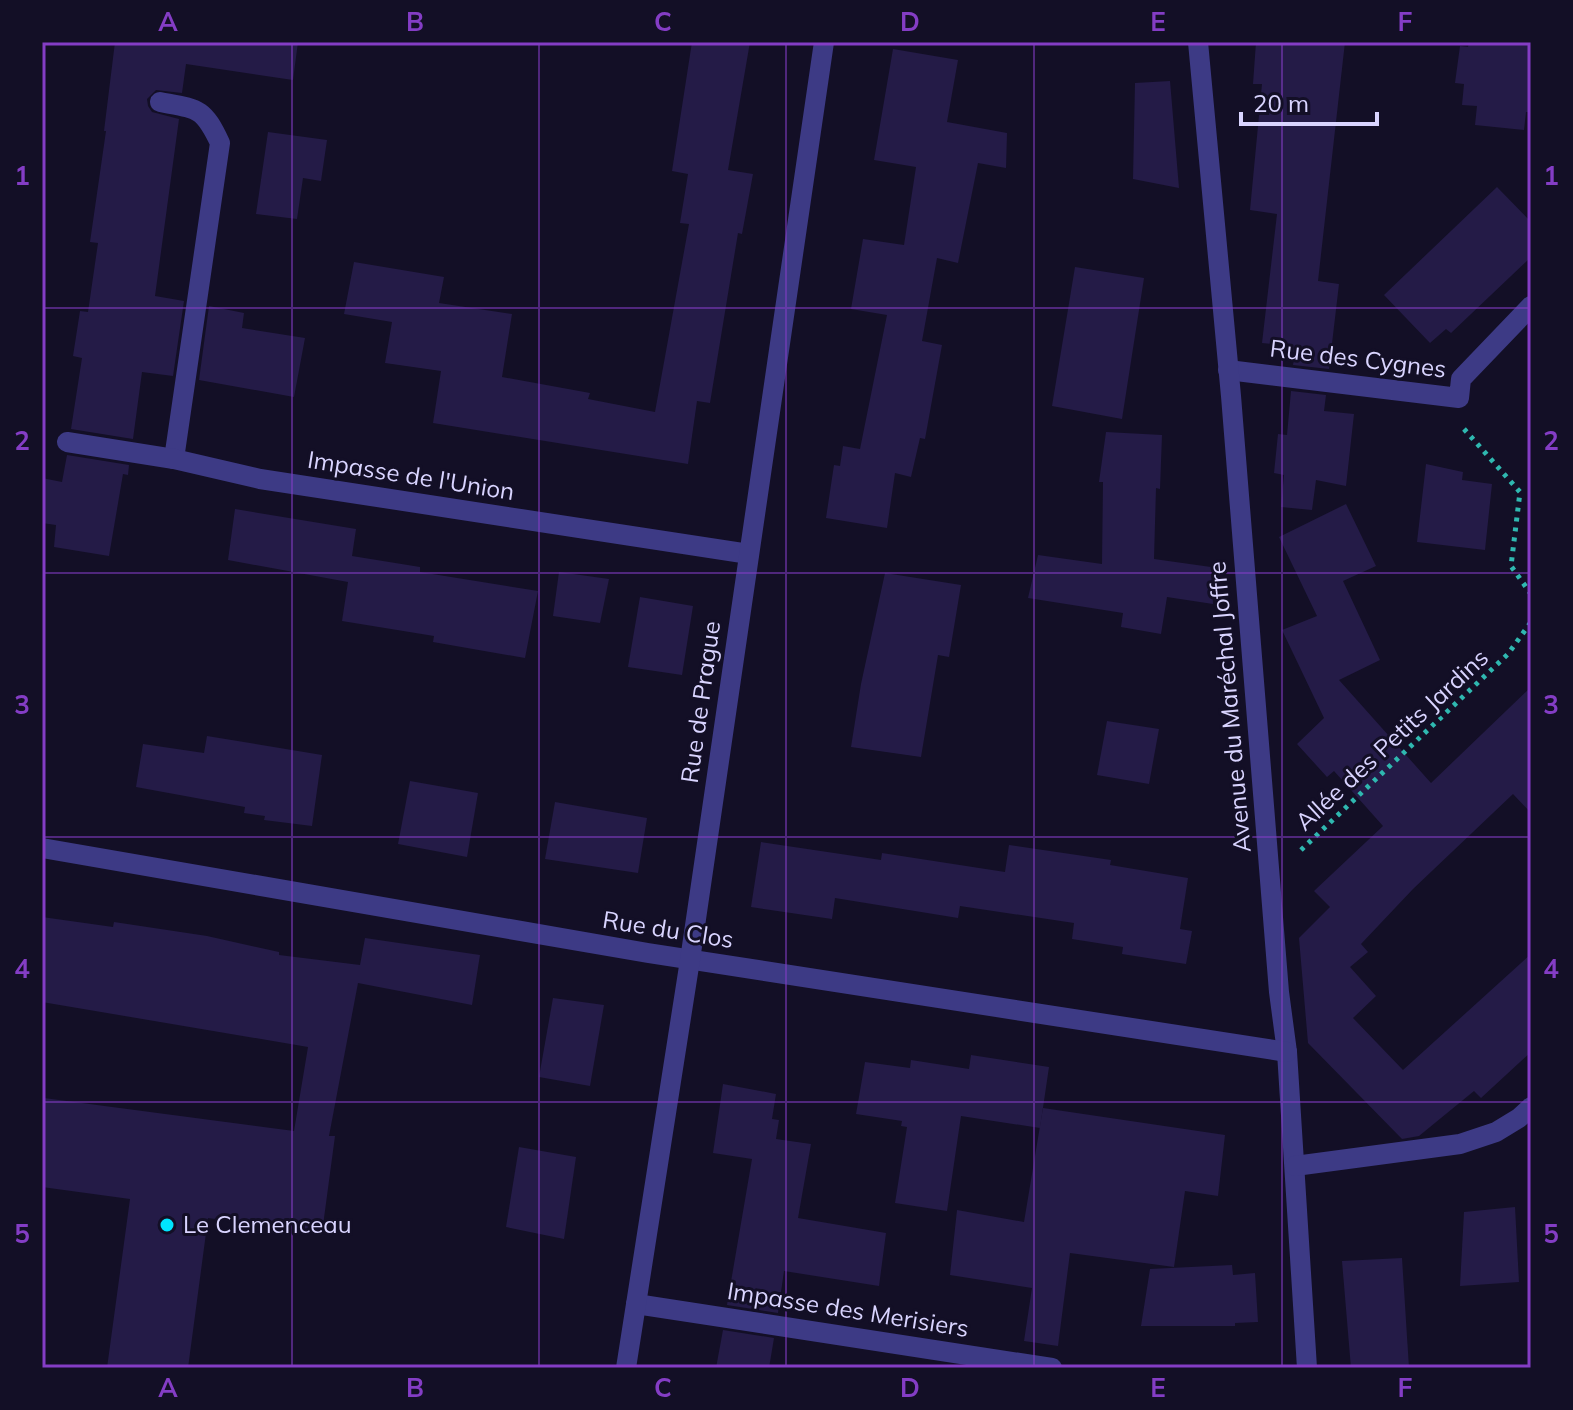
<svg xmlns="http://www.w3.org/2000/svg" width="1573" height="1410" viewBox="0 0 1573 1410" font-family="Mulish,sans-serif">
<rect width="100%" height="100%" fill="#130f26"/>
<g fill="#241b47">
<polygon points="115,42 298,42 293,80 186,64 182,93 156,90 147,99 148,106 152,112 179,119 155,296 184,301 173,376 142,372 133,439 71,429 82,358 73,356 80,311 88,312 98,243 90,242 106,131 104,131"/>
<polygon points="692,42 750,42 728,170 753,174 742,234 738,233 710,403 697,401 688,464 433,423 441,371 385,363 392,322 344,314 354,262 444,277 439,303 512,314 502,377 590,393 588,399 655,412 689,224 680,223 688,174 672,171"/>
<polygon points="1256,42 1345,42 1318,281 1339,284 1329,369 1293,365 1295,352 1283,352 1283,345 1262,343 1277,214 1250,210 1262,84 1253,84"/>
<polygon points="1469,42 1531,42 1531,112 1526,112 1524,130 1475,125 1477,106 1462,105 1464,84 1455,83 1460,46 1468,47"/>
<polygon points="893,49 958,60 947,122 1007,133 1006,168 978,163 958,263 937,258 922,341 942,345 925,439 920,438 911,477 895,473 887,528 826,518 834,465 840,466 843,446 860,449 887,315 851,309 863,239 904,245 916,167 874,160"/>
<polygon points="1170,81 1179,188 1133,179 1135,83"/>
<polygon points="268,132 327,140 321,181 303,178 297,219 256,214"/>
<polygon points="1497,187 1531,222 1531,257 1451,333 1446,329 1430,343 1384,295"/>
<polygon points="1075,267 1144,278 1122,419 1052,406"/>
<polygon points="209,306 244,313 242,328 305,338 294,397 199,380"/>
<polygon points="1291,391 1326,395 1324,411 1354,414 1346,486 1316,480 1312,510 1281,507 1284,475 1274,473 1278,434 1287,435"/>
<polygon points="1106,432 1162,435 1160,489 1156,488 1154,559 1211,567 1213,604 1167,597 1161,634 1121,627 1123,613 1028,598 1038,555 1102,564 1103,482 1099,482"/>
<polygon points="67,455 129,465 128,475 123,474 109,556 54,547 56,525 42,523 42,478 62,482"/>
<polygon points="1426,464 1463,472 1462,480 1492,484 1485,550 1417,542"/>
<polygon points="1346,504 1376,566 1343,581 1380,660 1339,680 1431,783 1531,687 1531,813 1513,794 1413,889 1361,944 1368,952 1350,967 1376,996 1353,1018 1403,1070 1531,954 1531,1052 1481,1098 1474,1091 1419,1136 1402,1139 1308,1043 1299,938 1330,907 1314,891 1383,826 1334,771 1327,777 1297,744 1324,718 1282,630 1317,616 1279,537"/>
<polygon points="235,509 356,529 352,556 420,567 420,572 538,591 525,658 433,642 434,636 342,621 348,582 228,560"/>
<polygon points="559,572 609,579 600,623 553,616"/>
<polygon points="885,573 961,585 949,657 938,655 921,757 851,747 861,684"/>
<polygon points="640,597 693,606 682,675 628,667"/>
<polygon points="1107,721 1159,729 1149,784 1097,775"/>
<polygon points="207,736 322,755 312,826 264,820 265,816 244,813 245,807 136,787 143,744 204,753"/>
<polygon points="410,781 478,793 467,857 398,844"/>
<polygon points="555,802 647,818 638,873 545,859"/>
<polygon points="761,842 881,860 882,853 1005,872 1009,845 1111,860 1110,865 1188,878 1180,929 1192,931 1186,964 1122,954 1123,947 1072,939 1074,923 960,906 958,918 835,898 832,919 751,907"/>
<polygon points="42,917 113,927 114,922 207,936 279,952 279,955 360,965 365,938 480,955 472,1005 358,983 329,1136 335,1136 322,1233 208,1218 188,1368 107,1368 130,1199 42,1187 44,1098 294,1131 308,1047 42,1002"/>
<polygon points="553,998 604,1005 590,1086 539,1077"/>
<polygon points="971,1055 1049,1067 1040,1128 961,1116 947,1211 895,1203 907,1127 901,1126 902,1121 856,1114 865,1062 910,1068 911,1060 969,1069"/>
<polygon points="723,1084 776,1094 772,1119 779,1120 776,1139 811,1144 798,1218 886,1233 879,1286 784,1271 778,1313 727,1305 752,1159 713,1153"/>
<polygon points="1043,1108 1225,1135 1218,1196 1185,1191 1174,1267 1070,1253 1058,1346 1024,1341 1032,1288 950,1275 957,1210 1024,1222"/>
<polygon points="519,1147 576,1157 564,1239 506,1227"/>
<polygon points="1515,1207 1519,1282 1460,1286 1464,1212"/>
<polygon points="1402,1258 1409,1368 1351,1368 1342,1261"/>
<polygon points="1232,1265 1233,1275 1255,1273 1258,1322 1235,1323 1235,1326 1141,1326 1150,1269"/>
<polygon points="723,1330 774,1338 769,1368 716,1368"/>
</g>
<g fill="none" stroke-linecap="round" stroke-linejoin="round">
<g stroke="#2fb8b0" stroke-width="5" stroke-dasharray="4 6" stroke-linecap="butt">
<polyline points="1464,429 1520,492 1511,566 1531,594"/>
<polyline points="1301,850 1508,654 1531,622"/>
</g>
<polyline stroke="#3d3a85" stroke-width="20" points="1228,370 1459,398 1461,379 1531,306"/>
<g stroke="#3d3a85" stroke-width="20">
<polyline points="1198,42 1231,396 1279,992 1287,1052 1307,1368"/>
<path d="M160 102C198 109 203 107 220 143L174 459"/>
<polyline points="67,442 174,459 260,479 749,554"/>
<polyline points="42,848 648,953 1287,1052"/>
<polyline points="1295,1166 1460,1144 1496,1132 1519,1118 1531,1107"/>
<polyline points="636,1304 1052,1368"/>
<polyline points="626,1368 690,960 824,42"/>
</g>
</g>
<path fill="none" stroke="#843dc5" stroke-width="2" stroke-opacity="0.55" d="M292 42V1368M539 42V1368M786 42V1368M1034 42V1368M1282 42V1368M42 308H1531M42 573H1531M42 837H1531M42 1102H1531"/>
<circle fill="#00e5ff" stroke="#130f26" stroke-width="3" cx="167" cy="1225" r="8"/>
<g text-anchor="middle" stroke-width="6" stroke-linejoin="round" paint-order="stroke">
<g font-size="24" fill="#d9d4ff" stroke="#130f26">
<text transform="translate(1358 359) rotate(7)" y="8">Rue des Cygnes</text>
<text transform="translate(411 476) rotate(9)" y="8">Impasse de l'Union</text>
<text transform="translate(701 702) rotate(-82)" y="8">Rue de Prague</text>
<text transform="translate(1230 707) rotate(-95)" y="8">Avenue du Maréchal Joffre</text>
<text transform="translate(1392 740) rotate(-43)" y="8">Allée des Petits Jardins</text>
<text transform="translate(668 930) rotate(9)" y="8">Rue du Clos</text>
<text transform="translate(848 1310) rotate(9)" y="8">Impasse des Merisiers</text>
</g>
<g font-size="24" fill="#d9d4ff" stroke="#130f26" text-anchor="start">
<text x="183" y="1233">Le Clemenceau</text>
</g>
</g>
<rect width="1573" height="1410" fill="none" stroke="#130f26" stroke-width="88"/>
<path d="M1241 112v12h136v-12" fill="none" stroke="#d9d4ff" stroke-width="4"/>
<text x="1253" y="112" font-size="24" fill="#d9d4ff" stroke="#130f26" stroke-width="6" paint-order="stroke">20 m</text>
<rect x="44" y="44" width="1485" height="1322" fill="none" stroke="#843dc5" stroke-width="3"/>
<g font-size="26" text-anchor="middle" font-weight="bold" fill="#843dc5">
<text x="168" y="31">A</text>
<text x="415" y="31">B</text>
<text x="663" y="31">C</text>
<text x="910" y="31">D</text>
<text x="1158" y="31">E</text>
<text x="1405" y="31">F</text>
<text x="22" y="185">1</text>
<text x="1551" y="185">1</text>
<text x="22" y="450">2</text>
<text x="1551" y="450">2</text>
<text x="22" y="714">3</text>
<text x="1551" y="714">3</text>
<text x="22" y="978">4</text>
<text x="1551" y="978">4</text>
<text x="22" y="1243">5</text>
<text x="1551" y="1243">5</text>
<text x="168" y="1397">A</text>
<text x="415" y="1397">B</text>
<text x="663" y="1397">C</text>
<text x="910" y="1397">D</text>
<text x="1158" y="1397">E</text>
<text x="1405" y="1397">F</text>
</g>
</svg>
